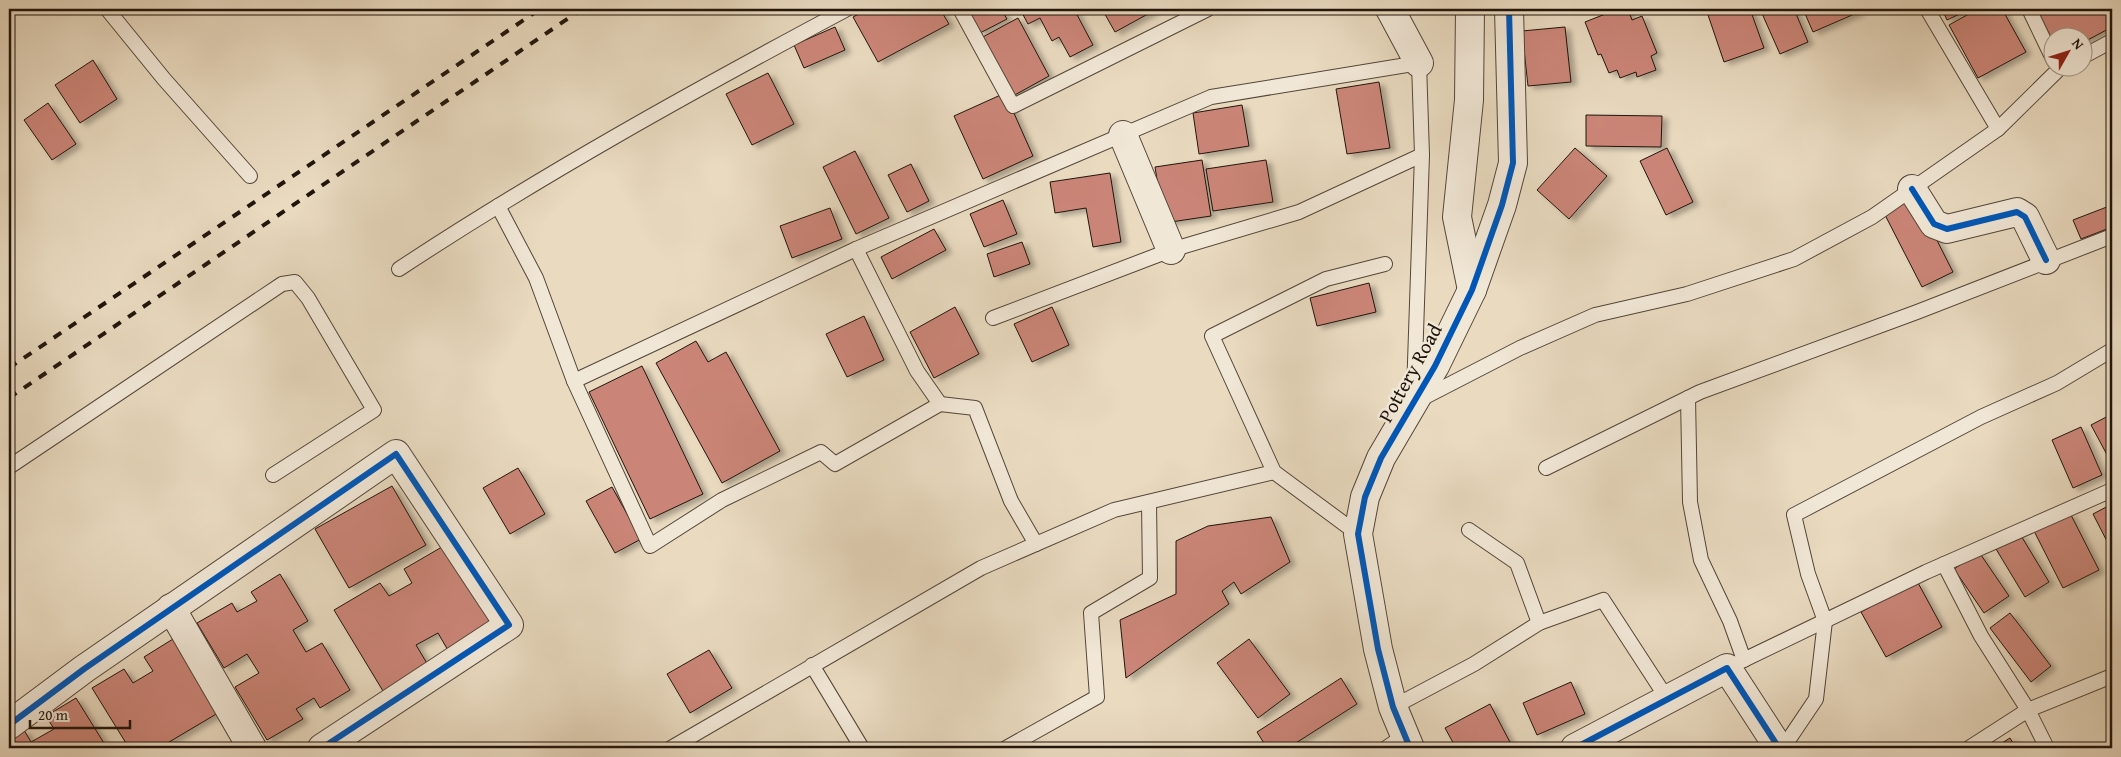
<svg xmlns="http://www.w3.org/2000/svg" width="2121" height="757" viewBox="0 0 2121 757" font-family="'Gentium Book Plus',serif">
<defs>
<filter id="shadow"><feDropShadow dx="5.5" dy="3" stdDeviation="2.5" flood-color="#0004"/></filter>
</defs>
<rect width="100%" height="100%" fill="#e9dac0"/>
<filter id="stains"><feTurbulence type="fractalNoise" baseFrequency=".004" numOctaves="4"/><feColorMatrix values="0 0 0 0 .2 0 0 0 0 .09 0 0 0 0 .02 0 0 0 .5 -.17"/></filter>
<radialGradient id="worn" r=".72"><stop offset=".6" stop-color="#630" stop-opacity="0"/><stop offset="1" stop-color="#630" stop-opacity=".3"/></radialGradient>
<g fill="#cb8578" stroke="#20150c" filter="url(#shadow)">
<polygon points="868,9 940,9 949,24 878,62 853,17"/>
<polygon points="966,9 1001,9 1007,19 980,33"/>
<polygon points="1020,9 1074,9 1093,45 1070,57 1059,37 1052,41 1040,18 1028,24"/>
<polygon points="1102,9 1157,9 1115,32"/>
<polygon points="1618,9 1628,9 1632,20 1642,16 1657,53 1651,56 1656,70 1637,77 1636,72 1620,78 1617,70 1609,73 1601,54 1598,55 1585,22"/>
<polygon points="1706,9 1750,9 1764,48 1724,62"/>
<polygon points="1760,9 1794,9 1808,42 1780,54"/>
<polygon points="1803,9 1858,9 1859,12 1813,32"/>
<polygon points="1942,9 1970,9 1947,20"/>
<polygon points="1978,9 2002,9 2026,52 1978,78 1949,25"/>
<polygon points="2036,9 2112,9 2112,27 2084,42 2084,38 2054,38 2054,43"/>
<polygon points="1018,18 1049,76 1013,96 981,38"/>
<polygon points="835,27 845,50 804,68 794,45"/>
<polygon points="1565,27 1571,82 1528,86 1522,31"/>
<polygon points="93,60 117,99 80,123 55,85"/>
<polygon points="768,73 794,124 752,145 726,94"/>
<polygon points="1379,82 1390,148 1347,154 1336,89"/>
<polygon points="1005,93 1033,156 983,179 954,116"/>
<polygon points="48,103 76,144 52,160 24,120"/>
<polygon points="1242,105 1249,146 1199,154 1193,113"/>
<polygon points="1586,115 1662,116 1661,147 1586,146"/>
<polygon points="1575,148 1607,176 1569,219 1537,190"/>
<polygon points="1667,148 1693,202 1666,215 1640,161"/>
<polygon points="855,151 889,218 856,234 823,167"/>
<polygon points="1202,160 1211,216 1164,223 1155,167"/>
<polygon points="1266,160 1273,202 1213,211 1206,169"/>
<polygon points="911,164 929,201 907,212 888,175"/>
<polygon points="1110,173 1121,242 1093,247 1086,208 1055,213 1050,182"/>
<polygon points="1915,197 1953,272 1922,287 1884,213"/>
<polygon points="1003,200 1017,234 984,247 970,214"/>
<polygon points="2112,205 2112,227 2081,239 2073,220"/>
<polygon points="830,208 842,239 792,258 780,226"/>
<polygon points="934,229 946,250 892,279 881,257"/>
<polygon points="1022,242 1030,264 994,277 987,254"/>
<polygon points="1369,283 1376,312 1317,326 1310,298"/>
<polygon points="955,307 979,354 934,378 910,332"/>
<polygon points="1052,307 1069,345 1032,362 1014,324"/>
<polygon points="864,316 884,360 847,377 826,334"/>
<polygon points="696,341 708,362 726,352 780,451 722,483 656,363"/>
<polygon points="642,366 703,494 650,519 589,392"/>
<polygon points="2112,414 2112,464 2091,425"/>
<polygon points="2081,427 2102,475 2073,488 2052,440"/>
<polygon points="518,468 545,514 510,534 483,488"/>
<polygon points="392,486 426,545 349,588 315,529"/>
<polygon points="612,487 641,539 615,553 586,501"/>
<polygon points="2112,504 2112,551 2093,514"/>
<polygon points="2070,513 2099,570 2063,588 2034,531"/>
<polygon points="1271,517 1290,562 1241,594 1234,582 1222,591 1229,604 1126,678 1120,620 1176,594 1176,541 1208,526"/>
<polygon points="2020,534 2049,582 2025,597 1996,549"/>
<polygon points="447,544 495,626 449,652 438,633 416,645 428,665 383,691 334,610 380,583 389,596 412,583 404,569"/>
<polygon points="1979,552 2009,596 1984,613 1954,569"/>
<polygon points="280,574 308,621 293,630 306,652 322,643 350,690 320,708 314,698 296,709 303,719 267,740 235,687 259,673 247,654 224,668 197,623 232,603 237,612 257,601 251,592"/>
<polygon points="1917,581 1942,627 1886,657 1861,612"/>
<polygon points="2010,613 2051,666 2031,682 1990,628"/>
<polygon points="173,639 218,713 159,748 129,748 92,688 124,669 133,683 153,671 144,657"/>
<polygon points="1249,639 1290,694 1258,718 1217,663"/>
<polygon points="709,650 732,688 690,713 667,674"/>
<polygon points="1341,678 1357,704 1288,748 1267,748 1257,732"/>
<polygon points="1571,682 1585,714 1537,735 1523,703"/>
<polygon points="76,698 107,748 9,748 9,739 24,730 31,742 54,729 46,716"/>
<polygon points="1490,704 1512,746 1456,748 1445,728"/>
<polygon points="2010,738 2016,748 1994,748"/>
</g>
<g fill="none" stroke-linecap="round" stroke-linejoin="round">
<defs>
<g id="service">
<polyline points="107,9 164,79 250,176"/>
<polyline points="960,9 1013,106 1208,9"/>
<polyline points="2029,9 2054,61"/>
<polyline points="2084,56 2112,41"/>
<polyline points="1998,129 2058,70"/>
<polyline points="498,206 536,278 574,381 650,546 722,500 821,452 835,464 940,404 975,408 1011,501 1036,544"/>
<polyline points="856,249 917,371 940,404"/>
<path d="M399 269C543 174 695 90 847 9"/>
<polyline points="993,318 1171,250 1299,212 1422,155"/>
<polyline points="574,381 856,249 1211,97 1419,63 1422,155 1414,392"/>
<polyline points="1688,398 1690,502 1701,560 1730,621 1744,660"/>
<polyline points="1421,399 1520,348 1595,315 1687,294 1794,259 1872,217 1998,129 1927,9"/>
<polyline points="9,467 282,284 295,282 308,298 374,410 273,475"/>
<polyline points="1546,468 1700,392 1917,312 2112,236"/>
<polyline points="1358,534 1274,472 1212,336 1326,279 1385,264"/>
<polyline points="1944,564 1981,636 2028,710 2047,748"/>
<polyline points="1539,623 1603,600 1668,700"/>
<polyline points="812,665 862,748"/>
<polyline points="1727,668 1926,572 2112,490"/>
<polyline points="1393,707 1474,664 1539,623 1517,563 1469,530"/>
<polyline points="671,748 981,568 1114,510 1274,472"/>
<polyline points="1006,748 1097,697 1091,613 1150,578 1149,502"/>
<polyline points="1386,748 1405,735"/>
<polyline points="1783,748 1816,699 1825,621 1808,574 1794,515 1981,417 2057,383 2112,350"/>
<polyline points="1969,748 2028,710 2112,676"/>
</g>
<g id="minor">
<polyline points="1390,9 1419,63"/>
<polyline points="1123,135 1171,250"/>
<polyline points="1912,189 1934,224 1947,229 2017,212 2025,217 2046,260"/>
<polyline points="171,608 252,748"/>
<polyline points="9,725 84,669 396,454 509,625 322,748"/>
<polyline points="1575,748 1727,668 1779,748"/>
</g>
<g id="tertiary">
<polyline points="1470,9 1469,100 1457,217 1472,290"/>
<polyline points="1410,748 1393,707 1378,649 1358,534 1365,497 1381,458 1435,366 1472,290 1502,205 1513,163 1509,9"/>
</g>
</defs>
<use href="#service" stroke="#524639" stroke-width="16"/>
<use href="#minor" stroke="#524639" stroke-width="30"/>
<use href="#tertiary" stroke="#524639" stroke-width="30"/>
<use href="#service" stroke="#f1e7d6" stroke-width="14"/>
<use href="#minor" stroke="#f1e7d6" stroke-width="28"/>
<use href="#tertiary" stroke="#f1e7d6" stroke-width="28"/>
<g stroke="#20150c" stroke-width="4" stroke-dasharray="9 9" stroke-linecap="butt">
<polyline points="9,368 540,9"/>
<polyline points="9,398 582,9"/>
</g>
<defs>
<g id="cycleway">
<polyline points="1912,189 1934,224 1947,229 2017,212 2025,217 2046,260"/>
<polyline points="9,725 84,669 396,454 509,625 322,748"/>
<polyline points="1410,748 1393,707 1378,649 1358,534 1365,497 1381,458 1435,366 1472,290 1502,205 1513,163 1509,9"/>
<polyline points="1575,748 1727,668 1779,748"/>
</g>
</defs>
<use href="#cycleway" stroke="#f1e7d6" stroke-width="9"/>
<use href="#cycleway" stroke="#0057b8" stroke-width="6"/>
</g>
<g text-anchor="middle" stroke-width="5" stroke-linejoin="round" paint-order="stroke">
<g font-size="20" fill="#20150c" stroke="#f1e7d6">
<text transform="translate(1410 373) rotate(-61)" y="7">Pottery Road</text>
</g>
</g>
<rect width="2121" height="757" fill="none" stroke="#e9dac0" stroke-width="30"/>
<rect x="10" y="10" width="2101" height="737" fill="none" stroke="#20150c" stroke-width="2.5"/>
<rect x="15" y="15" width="2091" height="727" fill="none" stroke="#20150c"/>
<g transform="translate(2068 52) rotate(51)"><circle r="24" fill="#f1e7d6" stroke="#9d9385"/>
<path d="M0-4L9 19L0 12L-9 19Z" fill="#8f2418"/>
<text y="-8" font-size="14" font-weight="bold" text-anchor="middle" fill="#20150c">N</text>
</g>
<path d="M30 720v8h100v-8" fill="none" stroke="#20150c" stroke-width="2.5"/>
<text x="38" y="720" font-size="15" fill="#20150c" stroke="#f1e7d6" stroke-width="4" paint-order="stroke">20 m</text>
<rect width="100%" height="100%" filter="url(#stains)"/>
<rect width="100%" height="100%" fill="url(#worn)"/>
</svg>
